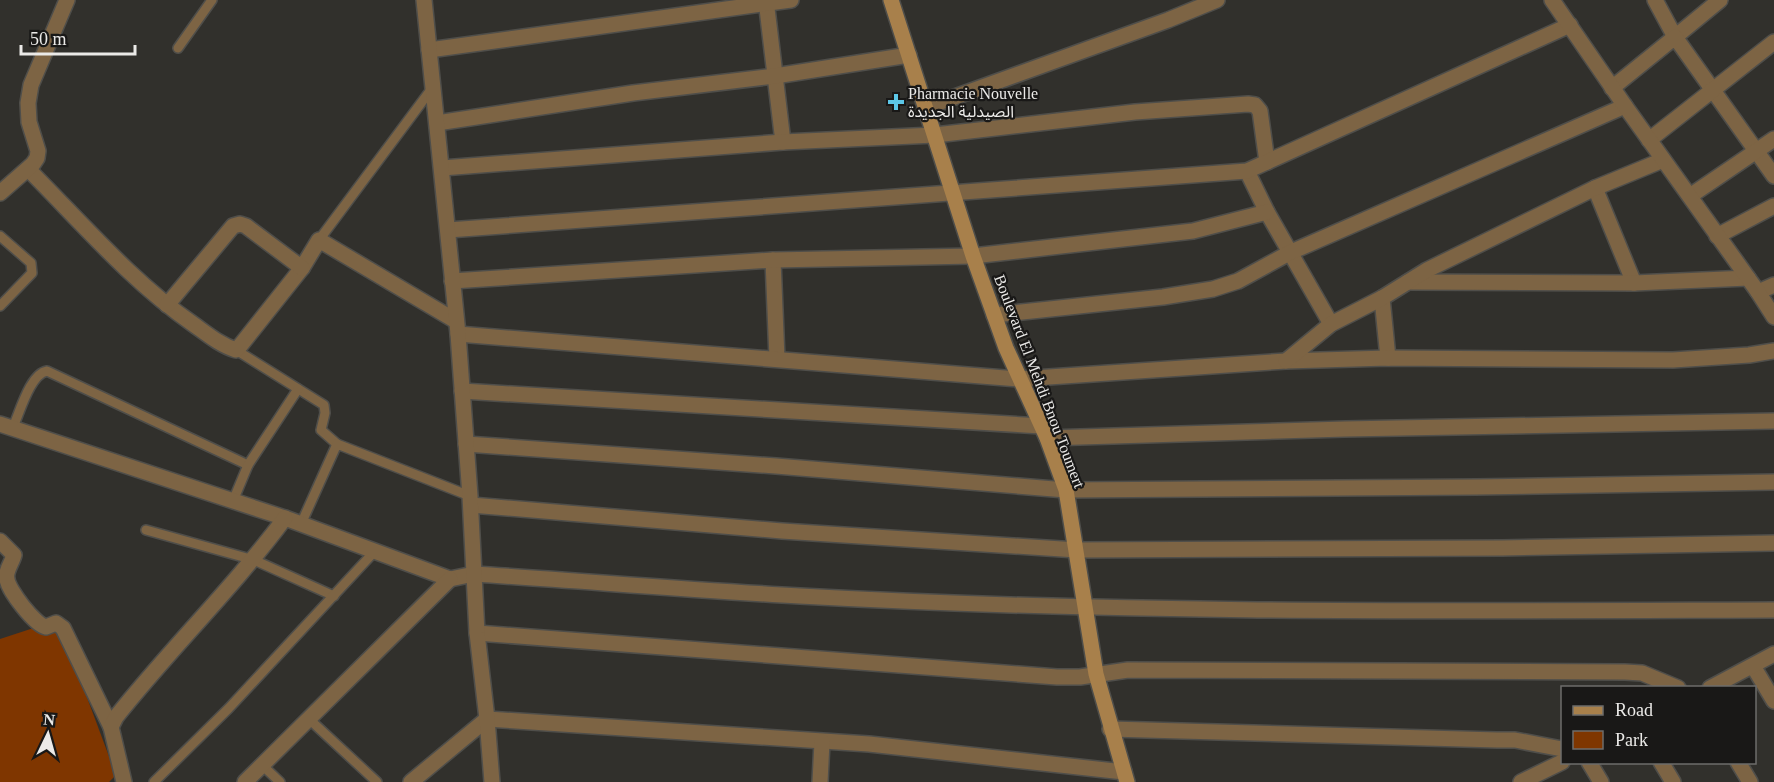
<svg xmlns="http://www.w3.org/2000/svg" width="1774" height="782" viewBox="0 0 1774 782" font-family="'Times New Roman','Noto Sans Arabic',serif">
<rect width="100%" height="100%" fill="#31302c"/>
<polygon fill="#7f3600" points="58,620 116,775 109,782 0,782 0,639"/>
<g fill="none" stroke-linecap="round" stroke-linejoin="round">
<defs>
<g id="service">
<polyline points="178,48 212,0"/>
<polyline points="0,236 31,263 32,273 0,306"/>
<polyline points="319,240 433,87"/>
<polyline points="236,350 324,405 325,413 321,430 337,444"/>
<path d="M13 427C20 412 30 374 47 371L248 465"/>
<polyline points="233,501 248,465 298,389"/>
<polyline points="301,524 337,444 470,496"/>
<polyline points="146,530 254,560 334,596"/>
<polyline points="309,719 377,782"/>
<polyline points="262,765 280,782"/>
<polyline points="154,782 229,708 375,551"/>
</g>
<g id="minor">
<polyline points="766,0 783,142"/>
<polyline points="1655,0 1675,37 1720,0"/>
<polyline points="429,50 791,0"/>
<polyline points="1612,88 1675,37 1774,176"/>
<polyline points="927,107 1168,20 1217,0"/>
<polyline points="437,123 633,93 775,76 909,55"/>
<polyline points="1649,140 1774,42"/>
<polyline points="442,168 783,142 935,135 1135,112 1248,104 1255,105 1260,111 1267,162"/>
<path d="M28 169C81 222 131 281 193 324 207 334 220 345 236 350L240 346 302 268 319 240 456 321"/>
<polyline points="1247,171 1267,212 1331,324"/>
<polyline points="1595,188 1634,283"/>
<polyline points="0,193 33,164 37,158 38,151 29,122 28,103 31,85 67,0"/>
<polyline points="1690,196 1774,139"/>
<polyline points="448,230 1247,171 1570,25"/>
<polyline points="1717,236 1774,206"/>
<polyline points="773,260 777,359"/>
<polyline points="452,281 773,260 973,256 1193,231 1267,212"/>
<polyline points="1408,282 1634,283 1748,278"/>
<polyline points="1758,292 1774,285"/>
<polyline points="1382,298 1388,358"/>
<polyline points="167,305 233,226 240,224 246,226 302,268"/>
<polyline points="994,315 1163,297 1213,289 1238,281 1291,252 1625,106"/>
<polyline points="458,334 1019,379 1286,361 1388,358 1673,360 1749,355 1774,351"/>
<polyline points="1286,361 1331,324 1382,298 1427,270 1595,188 1663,160"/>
<polyline points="462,391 1041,426"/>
<path d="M0 424 285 518 450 579 474 574C583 581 692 590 800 596 1124 614 1450 611 1774 610"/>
<polyline points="1047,438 1345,429 1774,421"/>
<polyline points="466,444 776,466 1066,490 1476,487 1774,482"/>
<polyline points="471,505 782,531 1077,550 1502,548 1774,543"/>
<path d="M0 541 14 555C12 563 5 571 7 579 8 590 35 625 46 627L56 623 63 628 111 727"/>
<polyline points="477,633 1057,677 1080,677 1128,670 1625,672 1642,673 1678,688"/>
<polyline points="1753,666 1774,701"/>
<polyline points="1710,688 1774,654"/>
<polyline points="1110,729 1497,740 1515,740 1562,749"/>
<polyline points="1589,762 1601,782"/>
<polyline points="1661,762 1673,782"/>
<polyline points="1738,762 1750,782"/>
<path d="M124 782 111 727 116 717C170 649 233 588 285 518"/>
<polyline points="245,782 450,579"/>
<polyline points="411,782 487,719 869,744 1124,772"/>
<polyline points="820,782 822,742"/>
<polyline points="1521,782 1562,762"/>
</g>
<g id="tertiary">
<polyline points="424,0 458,334 470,496 477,633 487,719 492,782"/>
<polyline points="1552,0 1625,106 1758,292 1774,317"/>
</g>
<polyline id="secondary" points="891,0 973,256 1006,348 1047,438 1066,490 1096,674 1127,782"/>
</defs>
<use href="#service" stroke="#4f4e4a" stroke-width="12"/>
<use href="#minor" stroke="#4f4e4a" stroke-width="18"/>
<use href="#tertiary" stroke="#4f4e4a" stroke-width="18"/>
<use href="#secondary" stroke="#4f4e4a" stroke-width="18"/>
<use href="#service" stroke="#7d6444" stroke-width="9"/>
<use href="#minor" stroke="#7d6444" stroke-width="15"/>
<use href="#tertiary" stroke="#7d6444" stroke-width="15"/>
<use href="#secondary" stroke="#a8804b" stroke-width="15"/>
</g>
<path fill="#5cc7e7" stroke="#191817" stroke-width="2" d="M893 93h6v6h6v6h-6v6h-6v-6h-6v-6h6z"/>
<g text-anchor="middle" stroke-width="4.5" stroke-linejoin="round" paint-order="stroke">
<g font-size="16" fill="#ebeae8" stroke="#191817" text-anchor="start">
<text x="908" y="99">Pharmacie Nouvelle<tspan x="908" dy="18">الصيدلية الجديدة</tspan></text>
</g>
<g font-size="16" fill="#ebeae8" stroke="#191817">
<text transform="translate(1040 381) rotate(69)" y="6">Boulevard El Mehdi Bnou Toumert</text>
</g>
</g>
<rect x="1561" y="686" width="195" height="78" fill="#191817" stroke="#6d6c6b" stroke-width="1.5"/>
<rect x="1573" y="706" width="30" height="9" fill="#a8804b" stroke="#6d6c6b" stroke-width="1.5"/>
<text x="1615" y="716" font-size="18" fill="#ebeae8">Road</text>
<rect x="1573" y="731" width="30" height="18" fill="#7f3600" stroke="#6d6c6b" stroke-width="1.5"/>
<text x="1615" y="746" font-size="18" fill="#ebeae8">Park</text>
<g transform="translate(48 734) rotate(5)" stroke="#191817" stroke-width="4.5" paint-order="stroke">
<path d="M0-4.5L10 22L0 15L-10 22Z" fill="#ebeae8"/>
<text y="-9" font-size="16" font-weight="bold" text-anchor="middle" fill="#ebeae8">N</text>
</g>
<path d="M21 45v9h114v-9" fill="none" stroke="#ebeae8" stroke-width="3"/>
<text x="30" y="45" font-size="18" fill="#ebeae8" stroke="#191817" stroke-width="4.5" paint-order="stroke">50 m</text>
</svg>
